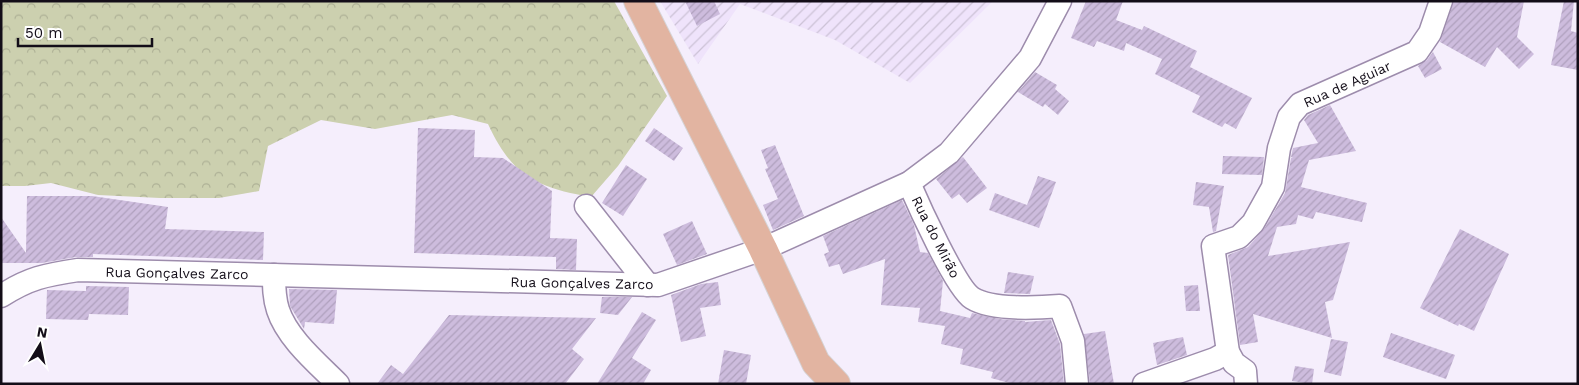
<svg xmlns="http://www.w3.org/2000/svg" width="1579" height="385" viewBox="0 0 1579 385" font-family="'Work Sans',sans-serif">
<defs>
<pattern id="industrial-furrows" width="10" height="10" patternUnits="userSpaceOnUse" patternTransform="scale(1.25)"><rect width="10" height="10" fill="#efe3fb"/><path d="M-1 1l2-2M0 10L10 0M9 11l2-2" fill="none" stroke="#ccc2d6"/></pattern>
<pattern id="forest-crowns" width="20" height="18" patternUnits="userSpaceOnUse" patternTransform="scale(1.25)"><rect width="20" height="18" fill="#ccd0af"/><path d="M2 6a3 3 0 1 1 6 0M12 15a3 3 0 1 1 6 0" fill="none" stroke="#aeb196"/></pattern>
<pattern id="building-hatch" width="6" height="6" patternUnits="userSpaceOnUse" patternTransform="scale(1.25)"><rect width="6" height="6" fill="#cdbcdd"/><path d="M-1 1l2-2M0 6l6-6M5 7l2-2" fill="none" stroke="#afa0bd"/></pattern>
</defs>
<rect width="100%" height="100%" fill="#f5eefc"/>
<polygon fill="url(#industrial-furrows)" points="660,1 993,1 910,83 835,40 740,4 698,64"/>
<path fill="url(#forest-crowns)" d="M1 1H614L667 96 618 166 591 197C537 188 512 176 488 124L452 115 375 129 321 120 268 146 259 191 219 198H160L98 195 51 183 25 186H1Z"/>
<g fill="url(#building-hatch)">
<polygon points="685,1 714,1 720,14 697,26"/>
<polygon points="1086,1 1123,1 1116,20 1142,30 1144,26 1197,51 1190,67 1252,98 1236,129 1225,123 1222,127 1192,112 1200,96 1155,74 1162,59 1126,43 1124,51 1097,41 1094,47 1071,38"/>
<polygon points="1454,1 1524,1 1517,37 1534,54 1519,69 1497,47 1485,67 1440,42"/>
<polygon points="1564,1 1574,1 1571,31 1578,33 1578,70 1551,65"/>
<polygon points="1433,52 1442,69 1425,78 1418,66 1427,60"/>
<polygon points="1035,72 1057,85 1055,89 1069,101 1058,115 1045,104 1043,107 1018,92"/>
<polygon points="1330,105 1356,151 1309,160 1301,187 1367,203 1362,222 1316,212 1313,219 1298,215 1296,224 1277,227 1268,256 1350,242 1333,300 1325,302 1332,338 1253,314 1258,342 1240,345 1228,255 1248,247 1264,229 1285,193 1291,158 1293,158 1291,157 1293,148 1318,143 1304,120 1308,115"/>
<polygon points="418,128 475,130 474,157 503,158 552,191 550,238 577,239 576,270 556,269 556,257 414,253"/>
<polygon points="654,128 683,148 674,161 645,141"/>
<polygon points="775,145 804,216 773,230 763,205 778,199 765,169 768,168 761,150"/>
<polygon points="1223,156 1264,157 1262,175 1222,174"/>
<polygon points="963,157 987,188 967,203 959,194 952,199 936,179"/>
<polygon points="626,165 647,179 623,216 602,203"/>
<polygon points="1038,176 1056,182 1039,228 989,210 995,193 1027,205"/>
<polygon points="1196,182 1224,186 1216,231 1213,232 1209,207 1193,205"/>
<polygon points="27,196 92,196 168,207 165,229 264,232 263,260 93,254 93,257 76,257 42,263 1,263 1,217 26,253"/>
<polygon points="902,200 914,225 920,252 928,253 943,281 940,311 970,318 972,313 999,319 1025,321 1025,322 1051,320 1060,344 1064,384 1013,384 991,378 993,372 960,364 963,349 941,344 945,326 918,322 920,308 881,305 885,259 843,274 839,264 829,267 824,254 829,252 823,236"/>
<polygon points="692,221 707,254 677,265 663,234"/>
<polygon points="1460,229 1509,254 1474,331 1459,324 1458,326 1420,308"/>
<polygon points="1008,272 1034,276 1030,294 1004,293"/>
<polygon points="718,282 721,305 700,308 706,336 681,342 671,295 701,284"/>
<polygon points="1198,285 1200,311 1186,311 1184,286"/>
<polygon points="86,286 129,287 128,315 89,314 88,320 46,319 47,290 86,291"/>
<polygon points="289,289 337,290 334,324 305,322 304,329 290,306"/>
<polygon points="602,297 632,297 618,315 600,313"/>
<polygon points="642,312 656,320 632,358 651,370 643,384 597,384"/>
<polygon points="449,315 596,318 572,349 584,359 565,384 377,384 391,365 403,374"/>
<polygon points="1105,331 1114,384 1090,384 1084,334"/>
<polygon points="1391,333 1455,355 1446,379 1383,357"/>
<polygon points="1183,337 1187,355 1157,365 1153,343"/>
<polygon points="1331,339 1348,342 1341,376 1324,372"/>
<polygon points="724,350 751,355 746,384 718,384"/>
<polygon points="1295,366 1314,369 1312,384 1292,381"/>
</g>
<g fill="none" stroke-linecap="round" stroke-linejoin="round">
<defs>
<g id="minor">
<path d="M909 183C918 204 956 288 972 298 991 310 1037 308 1060 306L1073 341 1077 384"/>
<polyline points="586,206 648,285"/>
<path d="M274 275C274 287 274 298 278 310 287 338 317 363 338 384"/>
<path d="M1 296C29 278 45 275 78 270L658 285 763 249 909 183 949 153 1030 58 1060 1"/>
<polyline points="1144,384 1215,359 1228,352"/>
<polyline points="1246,384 1245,371 1234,363 1228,352 1213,246 1239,237 1253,223 1273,187 1279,148 1289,117 1300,104 1417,52 1430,33 1441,1"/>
</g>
<polyline id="major" points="638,1 763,249 816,363 836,384"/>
</defs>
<use href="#minor" stroke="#9d8cac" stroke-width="25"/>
<use href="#major" stroke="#d5d3d5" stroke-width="30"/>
<use href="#minor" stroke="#fff" stroke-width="22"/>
<use href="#major" stroke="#e2b4a1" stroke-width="28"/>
</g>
<g text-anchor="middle" stroke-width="4" stroke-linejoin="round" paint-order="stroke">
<g font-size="14" fill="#130d18" stroke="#fff">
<text transform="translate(1347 84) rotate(-24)" y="5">Rua de Aguiar</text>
<text transform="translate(936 237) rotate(63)" y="5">Rua do Mirão</text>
<text transform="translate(177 273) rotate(1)" y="5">Rua Gonçalves Zarco</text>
<text transform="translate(582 283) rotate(1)" y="5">Rua Gonçalves Zarco</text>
</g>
</g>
<rect width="1579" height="385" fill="none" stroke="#130d18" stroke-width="5"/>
<g transform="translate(40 345) rotate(10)" stroke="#ffffff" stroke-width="4" paint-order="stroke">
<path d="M0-4L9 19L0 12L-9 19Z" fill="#130d18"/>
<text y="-8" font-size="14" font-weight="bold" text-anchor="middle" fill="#130d18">N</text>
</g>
<path d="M18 38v8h134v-8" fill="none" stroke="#130d18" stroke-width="2.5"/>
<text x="25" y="38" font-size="15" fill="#130d18" stroke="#ffffff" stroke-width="4" paint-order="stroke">50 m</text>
</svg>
